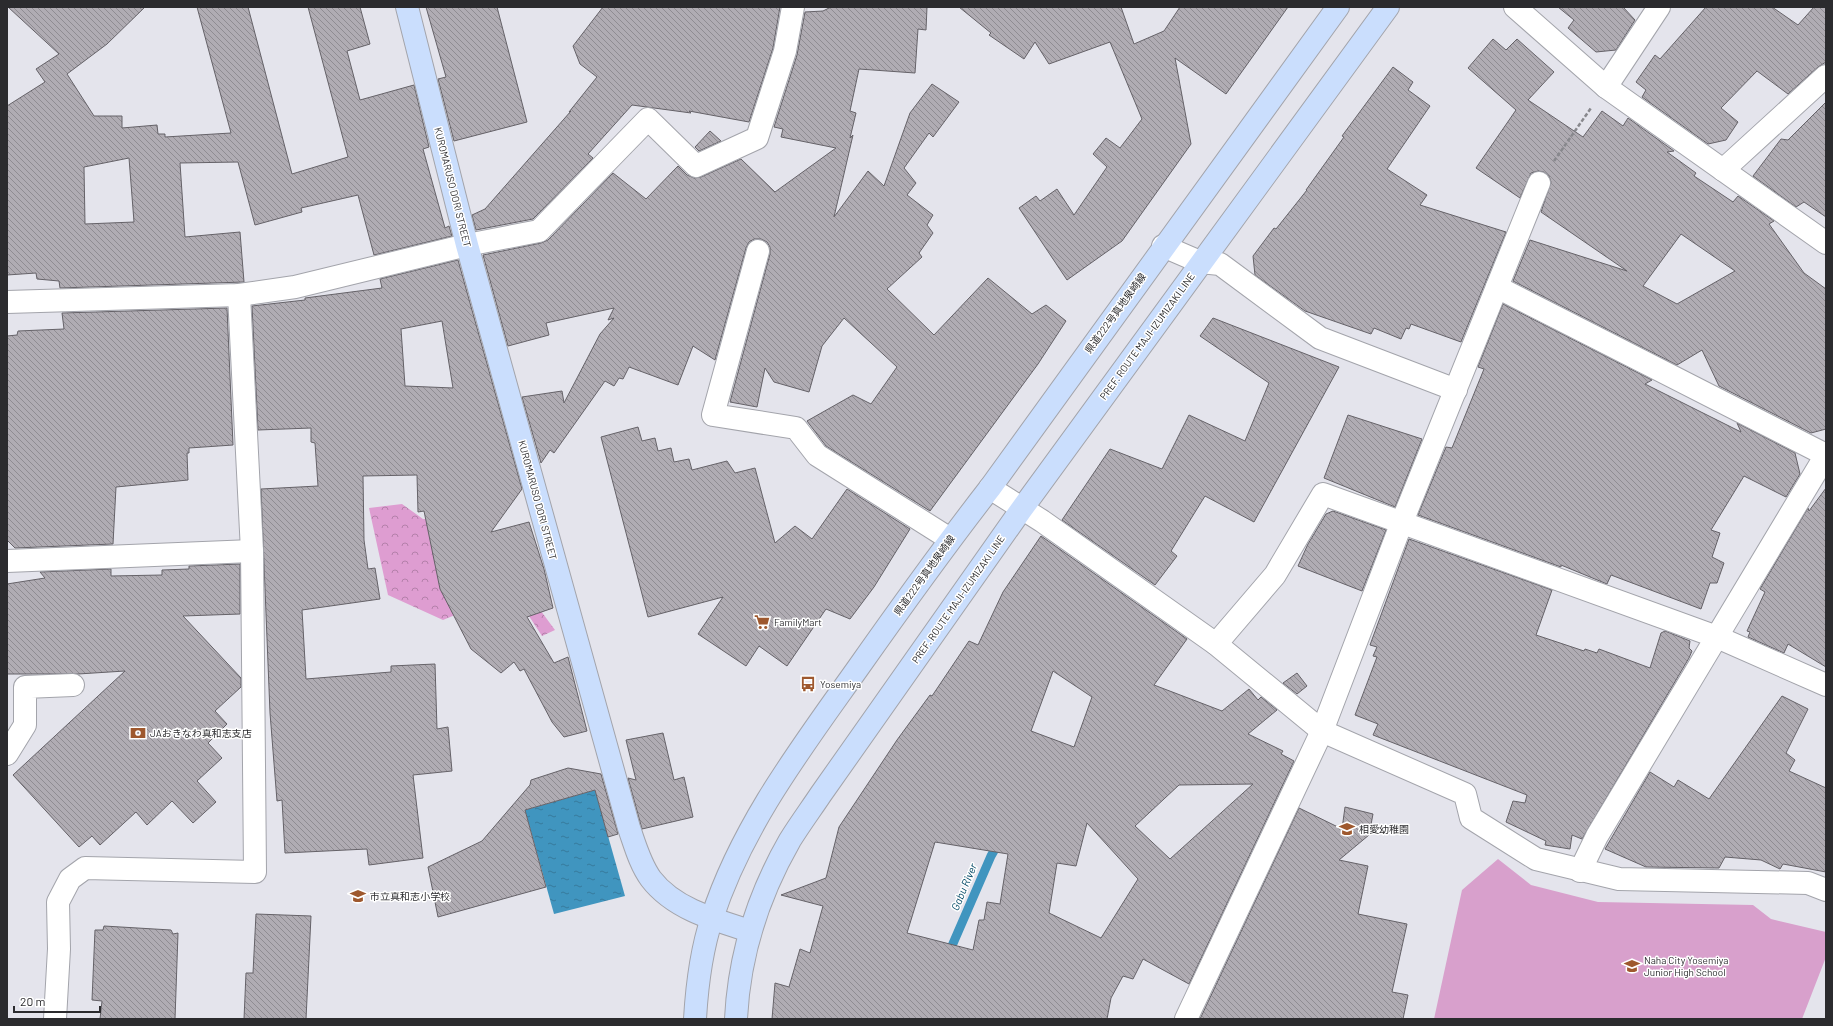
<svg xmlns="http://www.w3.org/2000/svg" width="1833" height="1026" viewBox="0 0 1833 1026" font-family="Barlow,'Noto Sans JP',sans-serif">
<defs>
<pattern id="forest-crowns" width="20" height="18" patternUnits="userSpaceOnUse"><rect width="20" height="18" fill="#de9dd1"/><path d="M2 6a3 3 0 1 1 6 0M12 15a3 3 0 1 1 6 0" fill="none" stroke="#b480aa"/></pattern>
<pattern id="water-ripples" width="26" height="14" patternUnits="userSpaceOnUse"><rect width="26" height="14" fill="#4095bf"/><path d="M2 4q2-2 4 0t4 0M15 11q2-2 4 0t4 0" fill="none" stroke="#367a9c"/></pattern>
<pattern id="building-back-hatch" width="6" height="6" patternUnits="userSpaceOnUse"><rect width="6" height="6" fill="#b0acb3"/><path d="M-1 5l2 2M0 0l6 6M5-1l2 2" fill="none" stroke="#8f8c92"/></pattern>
</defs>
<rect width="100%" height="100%" fill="#e4e4ec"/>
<polygon fill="url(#forest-crowns)" points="402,504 423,519 455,518 498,553 555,630 542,636 525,610 486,602 443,620 388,595 369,508"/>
<polygon fill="#d8a0cc" points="1498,859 1531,885 1598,902 1753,905 1771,919 1826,932 1826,957 1802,1019 1434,1019 1462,890"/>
<polygon fill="url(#water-ripples)" points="595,790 625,896 554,914 525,810"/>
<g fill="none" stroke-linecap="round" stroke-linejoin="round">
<polyline stroke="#4095bf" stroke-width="9" points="948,955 991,856 999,842"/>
</g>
<g fill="url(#building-back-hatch)" stroke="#656268" fill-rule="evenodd">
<path d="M8 7H145L107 44 67 74 94 116H122V128L157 125 158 134H165V137L231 133 197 7H248L292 174 348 157 308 7H360L370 44 347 51 360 100 414 85 429 147 423 149 445 228 449 226 452 236 374 255 358 195 301 208 302 212 255 225 238 162 180 163 185 237 240 232 244 282 60 288 59 281 37 279 36 273 7 275V106L45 82 36 69 59 54ZM129 158 134 222 85 224 84 167Z"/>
<polygon points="426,7 497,7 527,122 454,141 438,79 446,77"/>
<polygon points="603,7 780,7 773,48 749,122 689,111 691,113 632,105 588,154 593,158 533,219 476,230 472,215 485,209 571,111 569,112 597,77 580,64 573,46"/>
<polygon points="831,7 927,7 926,30 918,29 915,73 859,69 850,111 856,113 850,138 853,135 834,217 868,171 884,186 910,113 932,84 959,102 933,137 929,133 904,168 916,183 907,195 933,215 927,225 933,233 919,253 922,257 887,289 934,335 988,278 1032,314 1046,305 1066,321 1038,364 930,511 826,446 807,421 853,395 871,404 897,367 844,318 822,346 809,392 774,382 765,368 757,407 730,402 770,254 770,247 767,242 761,239 754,239 749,242 746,248 715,360 693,346 678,385 629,367 623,379 619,378 614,386 605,381 554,453 550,450 541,463 522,397 562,391 564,403 600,334 614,318 608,320 614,308 546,323 549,335 508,346 483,255 541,243 548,240 613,173 646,199 678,166 687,175 694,178 701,177 741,159 775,192 836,148 781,137 783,129 774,127 797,55 805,12 823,11"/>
<polygon points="959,7 1121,7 1134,44 1164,31 1180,7 1288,7 1226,94 1175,58 1191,144 1122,241 1067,280 1019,208 1036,196 1040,201 1057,189 1074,215 1107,167 1093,154 1106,138 1120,148 1142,119 1110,42 1049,64 1035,42 1024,59 989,35 991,33"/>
<polygon points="1558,7 1623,7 1635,20 1616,50 1596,52 1568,28 1574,20"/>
<polygon points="1706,7 1772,7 1798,25 1814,7 1826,7 1826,62 1818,67 1788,94 1757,71 1721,108 1738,122 1726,140 1708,144 1642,97 1646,90 1636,82 1655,55 1660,59"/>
<path d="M1493 39 1506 50 1517 39 1554 72 1528 100 1583 137 1602 111 1623 126 1628 118 1674 151 1667 152 1696 173 1694 176 1733 202 1738 196 1774 221 1769 224 1804 273 1826 289V429L1811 433 1719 386 1702 350 1677 365 1513 281 1530 240 1627 271 1541 212 1551 182 1549 176 1544 172 1538 171 1531 173 1520 198 1476 168 1516 110 1468 68ZM1681 234 1735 271 1677 304 1643 286Z"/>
<polygon points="1393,67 1413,82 1408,90 1430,106 1387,169 1427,195 1420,205 1506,232 1461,342 1411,324 1409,329 1406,328 1401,339 1374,328 1371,334 1305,311 1255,275 1253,256 1274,228 1276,229 1307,190 1306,190 1344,137 1342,136"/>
<polygon points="1826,102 1826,217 1804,202 1796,207 1753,176 1781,139 1788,140"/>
<polygon points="710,131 721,141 699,151 695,147"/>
<path d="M458 260 522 489 491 532 529 522 544 569 553 608 527 617 554 663 568 657 587 731 564 737 552 722 524 669 520 671 514 662 501 673 471 649 440 589 424 511 418 512 417 475 363 476 364 540 368 569 375 568 380 599 302 610 306 679 391 672V666L435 664 437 729 448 727 452 771 413 775 423 858 369 865 367 849 285 853 282 800 277 801 270 713 261 489 318 486 315 443 311 442V428L258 430 252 306 305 300V298L382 288 380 279ZM442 321 453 388 405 386 401 329Z"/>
<polygon points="1503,304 1652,380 1645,384 1741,432 1737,423 1795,453 1800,474 1786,497 1744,476 1711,530 1720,533 1712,557 1724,563 1717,583 1710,583 1701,609 1611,575 1607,584 1561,565 1561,567 1418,515 1446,447 1452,448 1484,369 1478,367"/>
<polygon points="227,308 233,445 189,448 189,453 187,453 188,480 116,487 113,544 15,548 7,540 7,336 17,335 18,331 64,329 62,313"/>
<polygon points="1213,318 1339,367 1254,522 1205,496 1171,551 1177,556 1155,585 1062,520 1110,449 1162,469 1189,415 1245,441 1269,383 1200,336"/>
<polygon points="1348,415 1422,439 1395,507 1324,478"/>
<polygon points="638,427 642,441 655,438 658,451 671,448 674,462 689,459 692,470 727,461 735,473 755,468 775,543 795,526 812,539 847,489 910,529 874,587 850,619 826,609 787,666 759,646 746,666 698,634 723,597 648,617 601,437"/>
<polygon points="1826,488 1826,667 1788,644 1784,653 1748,637 1750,632 1747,631 1765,592 1760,589 1808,508 1809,511"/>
<polygon points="1333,511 1386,530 1362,591 1298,566 1308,544 1326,514"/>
<path d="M1041 536 1187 639 1154 685 1222 711 1249 689 1258 700 1261 697 1277 710 1248 734 1283 751 1281 754 1294 761 1189 984 1143 959 1133 979 1123 976 1111 998 1107 1019H772L775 983 789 987 800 949 810 953 823 906 781 895 826 878 839 827 897 740 930 695 932 696 969 641 978 645 1003 592ZM1053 671 1092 697 1074 747 1031 731ZM1253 784 1170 859 1135 826 1179 785ZM1087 823 1138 879 1101 938 1049 913 1057 863 1076 866ZM935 842 1008 854 1000 904 987 902 984 920H979L973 950 907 933Z"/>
<polygon points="1409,539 1552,590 1536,635 1584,651 1585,649 1597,653 1599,649 1650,668 1661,633 1665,631 1690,641 1689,648 1692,651 1689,658 1582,839 1572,835 1570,849 1545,845 1546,841 1506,822 1513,801 1525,803 1527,795 1373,735 1378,724 1355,715 1377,657 1373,656 1377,647 1370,645"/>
<polygon points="240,564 240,614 183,616 241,678 241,687 215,711 227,724 208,743 222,758 197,781 216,802 193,823 172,801 147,825 136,812 100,845 92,836 79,847 13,775 125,671 78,674 7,674 7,584 45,578 40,572 111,569 111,576 162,575 162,570 189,569 189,566"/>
<polygon points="1297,673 1307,686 1297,694 1283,683"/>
<polygon points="1782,696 1808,709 1786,753 1795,760 1789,771 1826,788 1826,872 1783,864 1780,869 1761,860 1725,857 1719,868 1646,867 1605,849 1650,772 1674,787 1678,780 1709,799"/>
<polygon points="663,733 674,780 684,777 693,817 642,829 628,778 636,780 626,740"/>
<polygon points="568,768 601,774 618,834 608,837 595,790 525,810 546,887 438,917 428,867 482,841 530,785 531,780"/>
<polygon points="1345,807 1373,814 1369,835 1339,860 1368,866 1358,914 1407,924 1392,992 1408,995 1403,1019 1200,1019 1299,808 1342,829"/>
<polygon points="256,914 311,916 306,1019 244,1019 246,973 253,973"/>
<polygon points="104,926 171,930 173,934 178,933 175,1019 100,1019 102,1001 92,1000 95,930 103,930"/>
</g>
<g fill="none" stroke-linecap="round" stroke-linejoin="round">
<defs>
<g id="street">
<polyline points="1515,7 1606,87 1826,243"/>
<polyline points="1606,87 1659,7"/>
<polyline points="1723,170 1826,76"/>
<polyline points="1163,246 1200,262 1220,264 1320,338 1456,390"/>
<polyline points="758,251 713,415 796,428 817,455 950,539"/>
<polyline points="1497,287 1826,455"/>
<polyline points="7,302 239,295 295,287 467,245 539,231 648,119 696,166 757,138 785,51 793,7"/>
<polyline points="990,488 1042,521 1216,644 1322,731 1465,794 1471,818 1536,859 1619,879 1808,883 1826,890"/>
<polyline points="7,561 252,551"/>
<polyline points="1216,644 1275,575 1323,494 1717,637 1826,685"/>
<polyline points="7,754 25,725 25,687 73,685"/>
<polyline points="1580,871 1597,836 1826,455"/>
<polyline points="55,1019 59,949 58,902 70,879 85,868 255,872 252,551 239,295"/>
<polyline points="1186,1019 1322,731 1402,522 1539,183"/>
</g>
<g id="secondary">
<path d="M407 7 467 245 629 828C635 845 640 864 651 879 674 909 715 920 750 931"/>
<path d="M695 1019C697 985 701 951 712 918 742 825 802 747 858 668 901 607 944 547 990 488L1338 7"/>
<path d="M736 1019C739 956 759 894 790 840 800 824 811 809 821 794L1021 510 1388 7"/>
</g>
</defs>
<use href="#street" stroke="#a3a4ab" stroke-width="24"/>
<use href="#secondary" stroke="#a3a4ab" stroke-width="24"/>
<polyline stroke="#88888d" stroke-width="2.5" stroke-dasharray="4 2" stroke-linecap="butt" points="1554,161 1591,108"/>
<use href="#street" stroke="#fff" stroke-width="22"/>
<use href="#secondary" stroke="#cadefd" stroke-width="22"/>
</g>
<defs>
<symbol id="supermarket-bare" viewBox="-9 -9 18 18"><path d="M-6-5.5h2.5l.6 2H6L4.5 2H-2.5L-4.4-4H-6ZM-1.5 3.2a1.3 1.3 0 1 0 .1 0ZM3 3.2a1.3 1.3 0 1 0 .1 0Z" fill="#9e582e" stroke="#fff" stroke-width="2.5" paint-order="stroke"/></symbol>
<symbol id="bus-bare" viewBox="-9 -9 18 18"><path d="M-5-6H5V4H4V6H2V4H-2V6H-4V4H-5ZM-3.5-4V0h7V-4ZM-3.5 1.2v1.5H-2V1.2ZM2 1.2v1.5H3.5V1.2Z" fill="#9e582e" stroke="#fff" stroke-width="2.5" paint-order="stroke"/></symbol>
<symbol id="bank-bare" viewBox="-9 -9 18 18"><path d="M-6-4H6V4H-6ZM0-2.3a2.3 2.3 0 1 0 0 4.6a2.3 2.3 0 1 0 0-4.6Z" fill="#9e582e" stroke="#fff" stroke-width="2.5" paint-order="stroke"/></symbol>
<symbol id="school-bare" viewBox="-9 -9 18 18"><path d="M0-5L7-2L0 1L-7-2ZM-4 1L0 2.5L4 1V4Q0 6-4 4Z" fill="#9e582e" stroke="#fff" stroke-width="2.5" paint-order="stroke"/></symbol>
</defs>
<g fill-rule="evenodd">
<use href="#supermarket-bare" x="751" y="611" width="22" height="22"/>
<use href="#bus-bare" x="797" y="673" width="22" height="22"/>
<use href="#bank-bare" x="127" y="722" width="22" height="22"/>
<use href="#school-bare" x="1336" y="818" width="22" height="22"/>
<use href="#school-bare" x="347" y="885" width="22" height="22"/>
<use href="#school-bare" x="1621" y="955" width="22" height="22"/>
</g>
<g text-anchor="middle" stroke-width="3" stroke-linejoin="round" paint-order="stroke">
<g font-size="10" fill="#2b2b2e" stroke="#fff">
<text transform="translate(453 187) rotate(76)" y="4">KUROMARUSO DORI STREET</text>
<text transform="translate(1115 313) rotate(-54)" y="4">県道222号真地泉崎線</text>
<text transform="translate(1147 336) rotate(-54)" y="4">PREF. ROUTE MAJI-IZUMIZAKI LINE</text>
<text transform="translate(538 500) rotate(75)" y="4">KUROMARUSO DORI STREET</text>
<text transform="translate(924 575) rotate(-54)" y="4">県道222号真地泉崎線</text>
<text transform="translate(958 599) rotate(-55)" y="4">PREF. ROUTE MAJI-IZUMIZAKI LINE</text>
</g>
<g font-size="10" fill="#2b2b2e" stroke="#fff" text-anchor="start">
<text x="774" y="626">FamilyMart</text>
<text x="820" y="688">Yosemiya</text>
<text x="150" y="737">JAおきなわ真和志支店</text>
<text x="1359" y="833">相愛幼稚園</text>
<text x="370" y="900">市立真和志小学校</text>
<text x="1644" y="964">Naha City Yosemiya<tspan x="1644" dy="12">Junior High School</tspan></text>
</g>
<g font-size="11" font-style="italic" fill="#004865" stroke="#fff">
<text transform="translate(964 887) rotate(-67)" y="4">Gabu River</text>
</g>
</g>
<rect width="1833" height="1026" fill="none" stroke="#2b2b2e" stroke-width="16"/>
<path d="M14 1006v6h86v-6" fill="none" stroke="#2b2b2e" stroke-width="2"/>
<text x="20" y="1006" font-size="12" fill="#2b2b2e" stroke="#ffffff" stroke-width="3" paint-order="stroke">20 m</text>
</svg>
